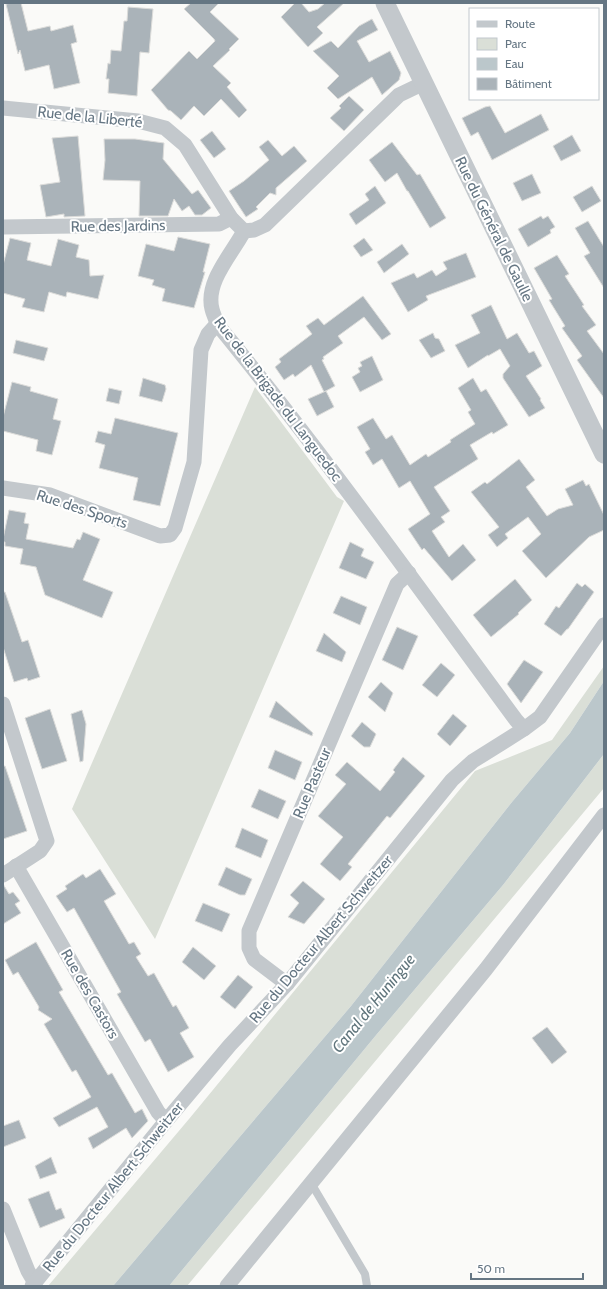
<svg xmlns="http://www.w3.org/2000/svg" width="607" height="1289" viewBox="0 0 607 1289" font-family="Cabin,sans-serif">
<rect width="100%" height="100%" fill="#fafaf8"/>
<g fill="#dadfd7">
<polygon points="255,387 337,497 344,501 155,939 72,809"/>
<polygon points="604,666 604,681 570,733 512,802 351,1006 113,1286 48,1286 189,1119 475,771 552,740"/>
<polygon points="604,754 604,788 187,1286 169,1286 377,1034 503,885"/>
</g>
<polygon fill="#bbc7cb" points="604,681 604,754 503,885 377,1034 169,1286 113,1286 351,1006 512,802 570,733"/>
<g fill="#aab3b9" stroke="#dcdcda">
<polygon points="12,3 21,3 28,31 50,26 51,31 73,25 77,42 71,44 80,83 54,89 49,65 25,71 20,50 18,54 6,4"/>
<polygon points="191,3 219,3 210,12 239,39 229,49 230,50 213,66 231,83 227,87 247,110 239,118 221,99 204,116 194,106 181,120 171,111 168,110 151,90 189,51 197,59 215,41 214,39 184,9"/>
<polygon points="295,3 301,3 309,12 318,9 325,3 344,3 317,27 323,33 308,47 281,17"/>
<polygon points="128,7 153,9 149,53 140,52 137,96 108,93 109,79 106,79 108,63 110,64 111,50 121,51 124,21 127,21"/>
<polygon points="372,19 378,30 357,41 369,62 390,51 401,73 399,80 382,95 372,77 338,99 327,88 339,76 313,51 331,41 338,48 359,26"/>
<polygon points="349,96 364,110 344,131 330,118 341,108 339,106"/>
<polygon points="490,106 505,133 541,114 549,130 492,160 478,132 471,136 462,118 485,107"/>
<polygon points="212,131 226,149 214,158 200,140"/>
<polygon points="572,135 581,151 561,161 553,146"/>
<polygon points="78,136 85,216 64,217 64,214 46,217 40,185 60,182 52,138"/>
<polygon points="104,139 135,139 164,143 163,159 192,194 198,190 211,208 202,215 195,215 189,206 182,211 174,199 168,216 139,216 140,181 103,180 105,160"/>
<polygon points="268,140 282,156 294,146 307,161 276,188 276,195 270,193 256,207 258,209 246,217 229,191 244,181 269,160 259,147"/>
<polygon points="392,142 417,175 420,174 446,218 430,228 408,191 407,191 397,173 385,182 369,160"/>
<polygon points="532,174 541,193 522,201 513,183"/>
<polygon points="375,186 386,203 356,225 349,214 369,200 365,194"/>
<polygon points="592,186 601,201 582,212 573,197"/>
<polygon points="541,216 543,219 548,216 555,227 550,230 551,233 528,247 518,229"/>
<polygon points="588,221 604,247 604,288 584,256 590,253 575,228"/>
<polygon points="178,237 210,244 203,272 205,272 194,308 162,301 165,289 152,285 154,280 138,276 146,244 174,251"/>
<polygon points="10,238 31,243 27,260 51,266 58,239 79,245 76,257 89,260 90,276 104,275 98,299 67,292 66,297 49,292 44,312 22,307 25,299 3,293 3,265"/>
<polygon points="364,238 373,250 361,257 353,246"/>
<polygon points="402,244 409,254 384,273 377,262"/>
<polygon points="466,253 476,277 426,296 428,300 408,312 391,283 414,273 417,278 432,270 436,276 447,269 443,262"/>
<polygon points="557,255 569,274 565,276 584,305 582,306 596,325 587,331 604,354 604,398 577,360 582,356 562,328 565,326 549,300 552,299 534,268"/>
<polygon points="363,296 391,334 382,340 364,317 338,336 343,343 323,357 324,359 322,360 335,386 324,392 311,365 295,377 293,374 284,380 275,367 281,362 279,359 312,334 306,326 318,318 324,325"/>
<polygon points="491,305 507,339 517,333 529,353 534,351 542,366 526,376 541,399 540,400 545,408 529,417 503,378 503,374 510,366 500,349 488,356 488,355 468,368 455,345 480,333 471,315"/>
<polygon points="433,333 435,338 439,339 445,351 431,358 419,340"/>
<polygon points="16,340 48,348 44,361 13,353"/>
<polygon points="372,356 383,380 360,392 352,377 360,372 358,368 362,366 360,362"/>
<polygon points="143,378 165,385 166,389 162,402 139,396"/>
<polygon points="473,378 481,392 486,389 508,425 493,434 492,432 470,445 478,459 434,487 450,511 441,517 445,522 432,531 449,557 463,544 476,560 452,581 424,548 422,550 408,529 430,514 410,481 399,488 382,459 373,465 365,452 370,449 357,427 373,418 386,439 392,435 410,465 426,454 428,457 451,442 450,440 475,424 468,412 471,410 458,388"/>
<polygon points="12,382 31,387 30,391 58,399 53,419 61,421 52,455 36,451 38,440 3,431 3,417"/>
<polygon points="109,388 122,391 119,404 106,401"/>
<polygon points="326,391 334,407 317,416 308,399"/>
<polygon points="115,418 178,433 160,506 133,500 138,478 99,468 105,445 95,442 98,431 111,434"/>
<polygon points="519,459 535,480 526,487 547,516 558,509 573,505 565,489 583,480 586,486 589,484 604,515 604,530 589,537 546,578 522,551 541,534 528,517 505,534 508,538 497,547 488,535 499,527 471,492 485,482 487,484"/>
<polygon points="9,510 26,513 24,523 29,524 26,539 73,548 77,539 80,540 83,532 100,539 83,580 113,592 102,618 45,595 36,567 20,564 23,549 5,546 5,542 3,542 3,539"/>
<polygon points="350,542 364,549 361,556 374,562 366,579 339,568"/>
<polygon points="515,579 532,600 518,613 519,614 491,637 473,615"/>
<polygon points="577,583 582,587 585,584 594,592 568,629 567,629 561,636 544,624 556,606 559,608"/>
<polygon points="3,592 5,592 22,642 28,640 40,677 28,681 27,678 14,682 3,647"/>
<polygon points="341,596 367,607 360,625 333,613"/>
<polygon points="397,627 418,636 403,670 382,660"/>
<polygon points="324,633 346,652 342,662 316,651"/>
<polygon points="524,660 543,672 521,703 507,684"/>
<polygon points="441,663 455,675 437,697 422,685"/>
<polygon points="381,682 393,693 385,712 368,697"/>
<polygon points="276,701 313,733 312,736 269,717"/>
<polygon points="50,709 67,761 42,769 25,718"/>
<polygon points="82,710 86,724 83,761 80,762 71,714"/>
<polygon points="453,714 467,726 450,746 437,734"/>
<polygon points="362,722 376,734 370,747 364,747 351,736"/>
<polygon points="275,750 302,762 295,780 268,768"/>
<polygon points="403,757 425,776 390,818 387,816 348,864 352,867 340,881 320,864 343,837 318,816 346,784 335,775 347,762 380,791 395,772 393,770"/>
<polygon points="3,766 5,766 27,831 3,839"/>
<polygon points="259,789 286,801 278,819 251,807"/>
<polygon points="242,828 268,840 261,858 235,847"/>
<polygon points="226,867 252,879 245,895 240,895 218,885"/>
<polygon points="100,869 116,894 104,901 129,944 134,942 141,954 136,957 148,976 154,973 173,1007 176,1005 189,1028 180,1033 194,1057 168,1072 150,1039 145,1042 117,994 121,992 74,908 67,912 56,896 67,889 65,886 83,874 86,878"/>
<polygon points="303,881 325,899 304,924 288,917 299,903 290,895"/>
<polygon points="3,884 9,894 13,892 20,901 15,904 21,913 3,924"/>
<polygon points="203,903 230,914 222,932 195,921"/>
<polygon points="36,942 63,990 59,992 108,1075 112,1073 135,1113 142,1109 148,1121 132,1138 126,1128 93,1149 88,1138 108,1127 97,1107 59,1127 53,1118 91,1097 76,1070 72,1072 44,1024 52,1019 38,1010 39,1007 18,972 13,975 5,960"/>
<polygon points="193,947 216,966 204,980 182,962"/>
<polygon points="238,975 253,987 235,1009 220,997"/>
<polygon points="547,1027 567,1052 552,1064 532,1038"/>
<polygon points="19,1120 26,1138 3,1147 3,1126"/>
<polygon points="51,1157 57,1173 40,1179 35,1166"/>
<polygon points="49,1191 56,1210 61,1208 65,1218 40,1228 28,1199"/>
</g>
<g fill="none" stroke-linecap="round" stroke-linejoin="round">
<polyline stroke="#c3c8cc" stroke-width="8" points="311,1183 365,1274 367,1286"/>
<g stroke="#c3c8cc" stroke-width="15">
<polyline points="3,108 138,121 165,128 185,145 231,218 244,231"/>
<polyline points="3,227 219,224 231,218"/>
<path d="M244 231C232 254 205 282 212 309 213 314 216 319 217 324 322 452 418 587 516 720L524 729"/>
<polyline points="244,231 254,230 265,225 399,95 424,83"/>
<polyline points="3,488 50,495 160,536 170,535 175,528 194,462 201,350 208,334 217,324"/>
<polyline points="3,704 47,841 40,851 3,875"/>
<polyline points="16,866 158,1112 166,1121"/>
<polyline points="287,984 254,959 249,948 249,931 397,584 409,573"/>
<polyline points="3,1209 28,1271 35,1283"/>
<polyline points="32,1286 166,1121 230,1045 287,984 452,780 473,761 524,729 540,717 604,625"/>
<polyline points="227,1286 486,969 604,815"/>
</g>
<polyline stroke="#c3c8cc" stroke-width="19" points="385,3 604,454"/>
</g>
<g text-anchor="middle" stroke-width="4" stroke-linejoin="round" paint-order="stroke">
<g font-size="15" fill="#657683" stroke="#fff">
<text transform="translate(90 117) rotate(6)" y="5">Rue de la Liberté</text>
<text transform="translate(118 226) rotate(-1)" y="5">Rue des Jardins</text>
<text transform="translate(494 229) rotate(64)" y="5">Rue du Général de Gaulle</text>
<text transform="translate(278 399) rotate(53)" y="5">Rue de la Brigade du Languedoc</text>
<text transform="translate(82 509) rotate(18)" y="5">Rue des Sports</text>
<text transform="translate(312 783) rotate(-67)" y="5">Rue Pasteur</text>
<text transform="translate(321 939) rotate(-50)" y="5">Rue du Docteur Albert Schweitzer</text>
<text transform="translate(90 994) rotate(60)" y="5">Rue des Castors</text>
<text transform="translate(113 1187) rotate(-51)" y="5">Rue du Docteur Albert Schweitzer</text>
</g>
<g font-size="16" font-style="italic" fill="#60757c" stroke="#fff">
<text transform="translate(373 1003) rotate(-51)" y="6">Canal de Huningue</text>
</g>
</g>
<rect width="607" height="1289" fill="none" stroke="#657683" stroke-width="8"/>
<rect x="469" y="8" width="130" height="92" fill="#ffffff" stroke="#c1c8cd"/>
<rect x="477" y="21" width="20" height="6" fill="#c3c8cc" stroke="#c1c8cd"/>
<text x="505" y="28" font-size="12" fill="#657683">Route</text>
<rect x="477" y="38" width="20" height="12" fill="#dadfd7" stroke="#c1c8cd"/>
<text x="505" y="48" font-size="12" fill="#657683">Parc</text>
<rect x="477" y="58" width="20" height="12" fill="#bbc7cb" stroke="#c1c8cd"/>
<text x="505" y="68" font-size="12" fill="#657683">Eau</text>
<rect x="477" y="78" width="20" height="12" fill="#aab3b9" stroke="#c1c8cd"/>
<text x="505" y="88" font-size="12" fill="#657683">Bâtiment</text>
<path d="M471 1273v6h112v-6" fill="none" stroke="#657683" stroke-width="2"/>
<text x="477" y="1273" font-size="12" fill="#657683" stroke="#ffffff" stroke-width="3" paint-order="stroke">50 m</text>
</svg>
